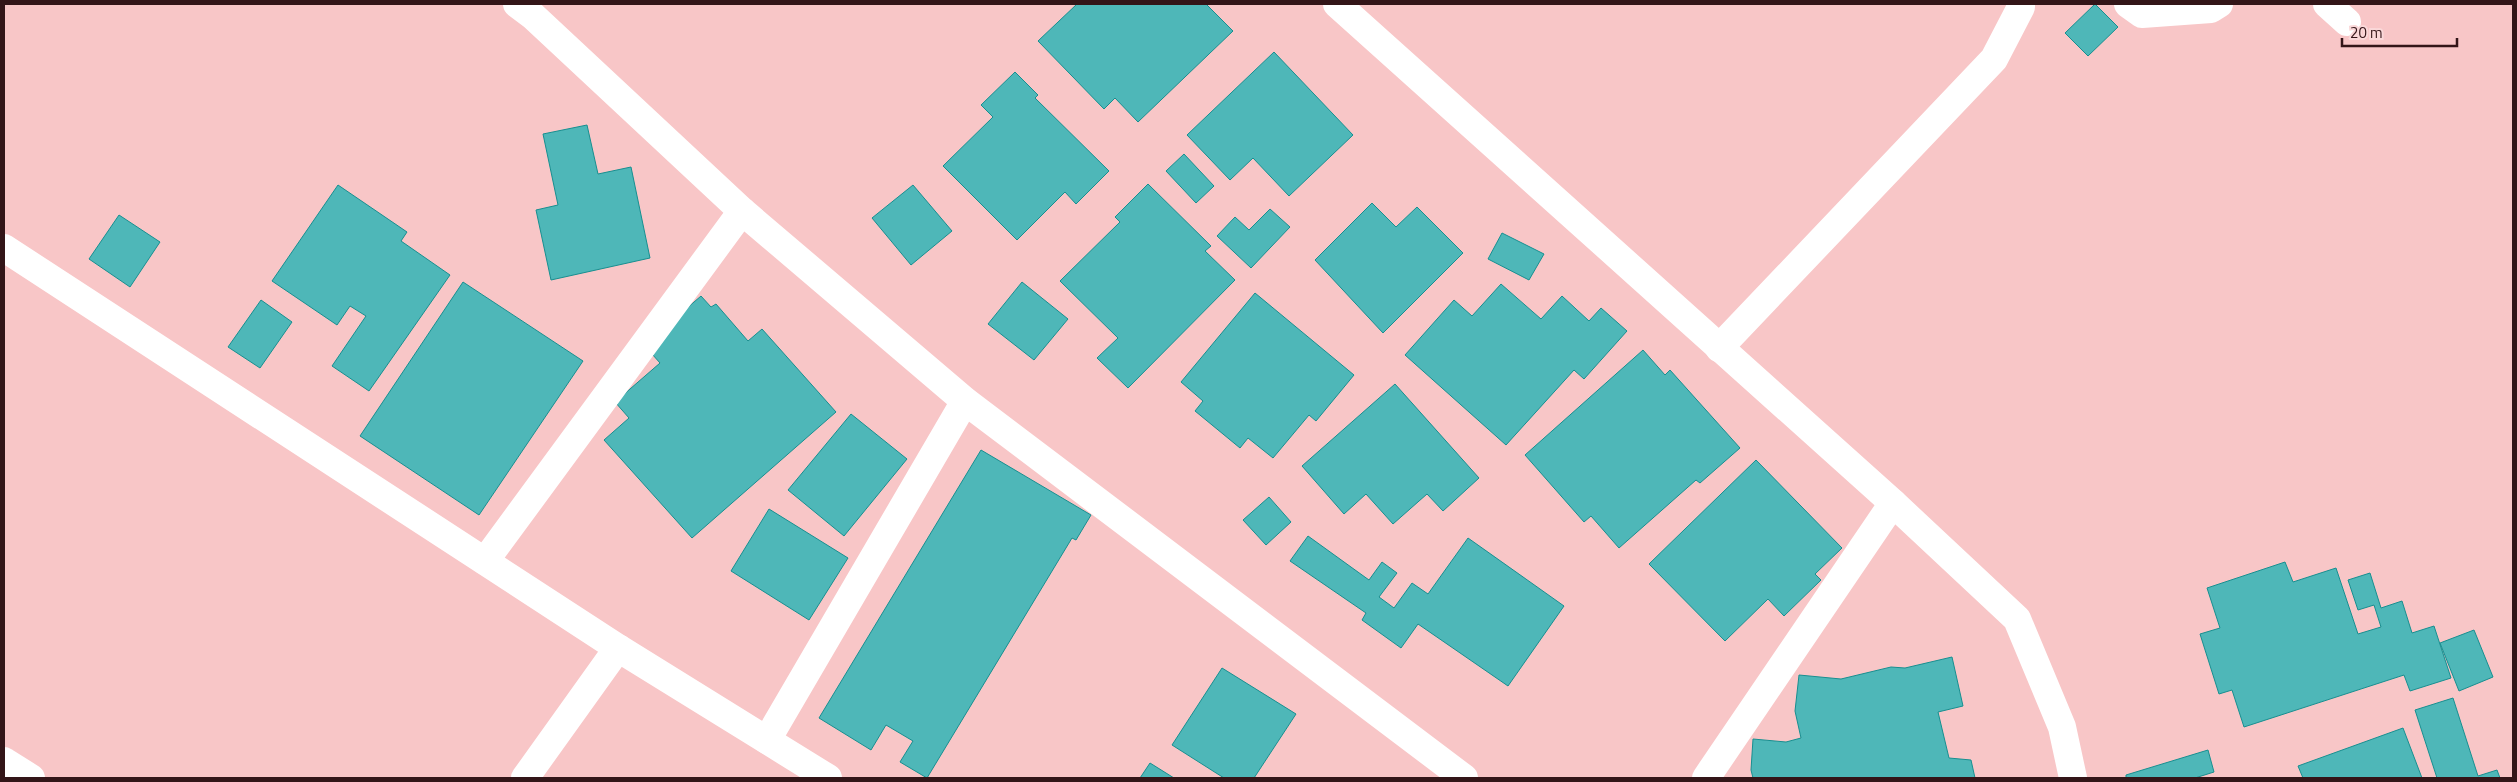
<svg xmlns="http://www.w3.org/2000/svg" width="2517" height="782" viewBox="0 0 2517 782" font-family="'Titillium Web',sans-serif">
<rect width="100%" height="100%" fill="#f8c6c7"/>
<g fill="#4eb7b8" stroke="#178f90">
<polygon points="1077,4 1206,4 1233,31 1138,122 1115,98 1104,109 1038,41"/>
<polygon points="2095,4 2118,27 2088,56 2065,33"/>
<polygon points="1274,52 1353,135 1289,196 1253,158 1230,180 1187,135"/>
<polygon points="1015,72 1038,95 1035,98 1109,171 1076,204 1065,192 1017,240 943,166 993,117 981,105"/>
<polygon points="587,125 598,174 631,167 650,258 551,280 536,210 558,205 543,134"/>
<polygon points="1184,154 1214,186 1196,203 1166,171"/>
<polygon points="1148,184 1211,246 1205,251 1235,280 1128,388 1097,358 1118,338 1060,281 1120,222 1115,217"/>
<polygon points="338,185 407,232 401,241 450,275 369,391 332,366 366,316 350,306 337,325 272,281"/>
<polygon points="913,185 952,231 911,265 872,218"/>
<polygon points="1372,203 1396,227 1417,207 1463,253 1383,333 1315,260"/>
<polygon points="1270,209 1290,227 1251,268 1217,236 1235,217 1249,230"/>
<polygon points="119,215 160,242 130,287 89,259"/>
<polygon points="1502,233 1544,254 1529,280 1488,259"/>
<polygon points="463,282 583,361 479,515 360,436"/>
<polygon points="1022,282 1068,319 1034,360 988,324"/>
<polygon points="1501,284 1541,319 1562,296 1589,321 1601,308 1627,331 1584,379 1574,370 1506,445 1405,355 1454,300 1472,316"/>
<polygon points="1255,293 1354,375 1316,421 1309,415 1273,458 1248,438 1240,448 1195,411 1203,401 1181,382"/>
<polygon points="701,296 711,307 716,304 748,341 762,329 836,412 692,538 604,440 629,418 615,402 660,363 644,345"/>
<polygon points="261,300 292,322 260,368 228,347"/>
<polygon points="1643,350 1665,375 1670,370 1740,448 1700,483 1696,480 1619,548 1591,516 1584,522 1525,455"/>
<polygon points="1395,384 1479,478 1443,511 1427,494 1393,524 1366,494 1344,514 1302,466"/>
<polygon points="851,414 907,459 844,536 788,490"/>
<polygon points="981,450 1091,515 1076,540 1072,538 927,778 900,762 913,741 886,725 871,750 819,718"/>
<polygon points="1756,460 1842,548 1815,574 1821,580 1784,616 1768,599 1725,641 1649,564"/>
<polygon points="1269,497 1291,522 1266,545 1243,520"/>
<polygon points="769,509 848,558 809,620 731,571"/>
<polygon points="1308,536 1369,580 1382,562 1397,573 1379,597 1394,608 1412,583 1428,594 1468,538 1564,606 1508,686 1418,624 1401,648 1362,620 1366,613 1290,561"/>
<polygon points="2285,562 2293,582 2336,568 2358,634 2381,627 2374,605 2358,610 2348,580 2370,573 2381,608 2402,601 2412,633 2434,626 2451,678 2410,691 2404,675 2244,727 2232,690 2219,694 2200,634 2220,628 2207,588"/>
<polygon points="2474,630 2493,677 2459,691 2440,643"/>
<polygon points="1952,657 1963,706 1938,712 1949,758 1971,760 1975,778 1753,778 1751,770 1753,739 1786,742 1801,738 1795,711 1799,675 1841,679 1891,667 1905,668"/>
<polygon points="1222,668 1296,714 1254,778 1224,778 1172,745"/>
<polygon points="2453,698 2478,776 2497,770 2500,778 2437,778 2415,710"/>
<polygon points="2403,728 2422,778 2303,778 2298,766"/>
<polygon points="2208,750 2214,772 2195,778 2126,778 2126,775"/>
<polygon points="1150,763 1174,778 1140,778"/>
</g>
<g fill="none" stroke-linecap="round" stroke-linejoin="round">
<g stroke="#fff" stroke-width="28">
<polyline points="517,4 533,16 742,211 965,401 1464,778"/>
<polyline points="1337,4 1893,503 2017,619 2062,727 2073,778"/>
<polyline points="2128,4 2142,14 2211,9 2219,4"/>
<polyline points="2327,4 2347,22"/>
<polyline points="4,248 618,648 828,778"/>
<polyline points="1719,348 1994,59 2021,7 2021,4"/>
<polyline points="485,561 742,211"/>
<polyline points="767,740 965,401"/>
<polyline points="525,778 618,648"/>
<polyline points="1706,778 1893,503"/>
</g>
<polyline stroke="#fff" stroke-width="28" points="4,761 31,778"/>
</g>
<rect width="2517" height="782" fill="none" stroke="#331518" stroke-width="10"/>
<path d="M2342 38v8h115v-8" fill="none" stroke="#331518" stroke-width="2.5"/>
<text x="2350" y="38" font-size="15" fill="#331518" stroke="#fad8d9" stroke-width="4" paint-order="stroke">20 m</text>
</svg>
